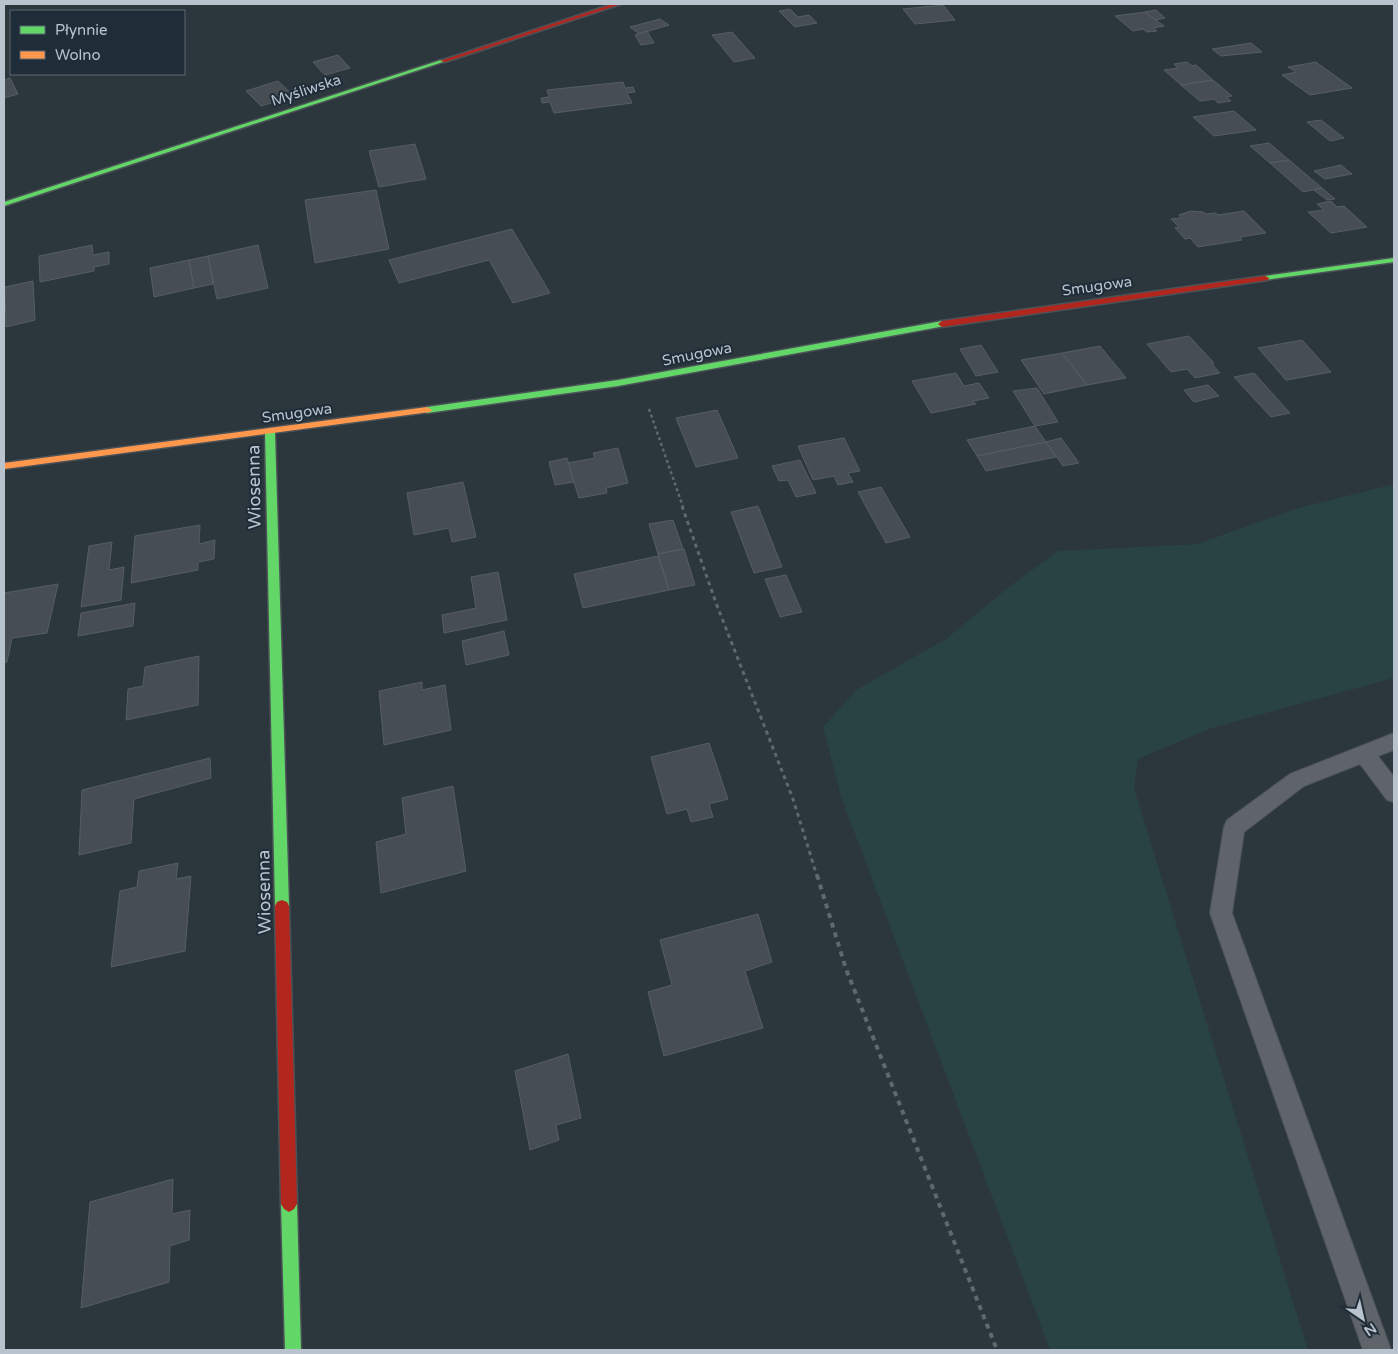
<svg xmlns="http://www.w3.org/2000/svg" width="1398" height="1354" viewBox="0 0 1398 1354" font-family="'Varela Round',sans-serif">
<rect width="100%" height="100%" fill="#2c363d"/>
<polygon fill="#294243" points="1394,484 1394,678 1212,728 1138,759 1134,788 1308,1350 1050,1350 841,797 823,727 856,690 946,639 1010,586 1058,551 1197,544 1298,508"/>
<g fill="#464e54" stroke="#555e64">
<polygon points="943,5 955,20 915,24 903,9"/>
<polygon points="790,9 798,17 809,15 817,23 795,27 779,11"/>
<polygon points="1156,10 1165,18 1155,20 1145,12"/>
<polygon points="1145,12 1164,26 1153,28 1157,31 1147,32 1143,29 1133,31 1115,16"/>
<polygon points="660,19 669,25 639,34 630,27"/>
<polygon points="647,31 654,43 641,45 635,35"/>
<polygon points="732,32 755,58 734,62 712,35"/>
<polygon points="1251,43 1262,52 1221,56 1212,49"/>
<polygon points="338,55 350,68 325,75 313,62"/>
<polygon points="1187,62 1192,66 1196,65 1213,80 1181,85 1164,70 1178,68 1174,64"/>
<polygon points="1316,62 1352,88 1310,95 1282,75 1296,72 1288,67"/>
<polygon points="10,78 18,94 4,98 4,80"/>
<polygon points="1213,80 1232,96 1226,97 1231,101 1218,103 1214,99 1200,101 1181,85"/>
<polygon points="278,81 294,96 261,106 246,91"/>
<polygon points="623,82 625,88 633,87 635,92 627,93 632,103 554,113 550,102 542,103 541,98 549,97 547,90"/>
<polygon points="1234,111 1256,130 1214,136 1193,117"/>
<polygon points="1321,120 1344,138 1330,141 1307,122"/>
<polygon points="1269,143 1289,160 1270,163 1250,146"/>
<polygon points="415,144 426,179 379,187 369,151"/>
<polygon points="1289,160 1322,188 1303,192 1270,163"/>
<polygon points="1341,165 1352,174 1325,179 1314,171"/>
<polygon points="1322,188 1335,199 1327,200 1314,190"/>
<polygon points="376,190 389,249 315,263 305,200"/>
<polygon points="1331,201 1337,207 1344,206 1367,227 1331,233 1308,212 1324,210 1317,204"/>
<polygon points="1191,211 1203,212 1206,214 1216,213 1218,215 1244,211 1266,233 1240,237 1242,240 1198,247 1190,238 1185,239 1175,228 1179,227 1171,219 1181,218 1179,215"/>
<polygon points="512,229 550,293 513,303 489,260 399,283 389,260"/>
<polygon points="92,245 93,255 109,252 109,264 94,267 94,271 40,282 39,256"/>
<polygon points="258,245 268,288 217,299 208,256"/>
<polygon points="208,256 213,284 194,288 189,260"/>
<polygon points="189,260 194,288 154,297 150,268"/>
<polygon points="33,281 35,320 6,327 5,287"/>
<polygon points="1189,336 1214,363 1212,364 1220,373 1195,378 1187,369 1171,372 1147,344"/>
<polygon points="1302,340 1331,372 1286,380 1258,348"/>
<polygon points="981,345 998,372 976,376 960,349"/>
<polygon points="1100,346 1126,378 1087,385 1062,353"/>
<polygon points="1062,353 1087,385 1044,394 1021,360"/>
<polygon points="956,373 964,386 979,383 989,398 973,401 976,404 931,413 912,381"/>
<polygon points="1254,373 1290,413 1271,417 1234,377"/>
<polygon points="1208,385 1219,396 1194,402 1184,390"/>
<polygon points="1037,388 1058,422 1035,426 1013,391"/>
<polygon points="717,410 738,458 696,467 676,418"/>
<polygon points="1035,426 1046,442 977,456 967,440"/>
<polygon points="844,438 860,471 848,473 853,482 838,485 834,476 813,480 798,446"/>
<polygon points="1061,438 1079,463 1063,466 1046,442"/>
<polygon points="1046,442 1056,457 986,471 977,456"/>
<polygon points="618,448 628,483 606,488 607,493 579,498 568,463 595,458 593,453"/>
<polygon points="567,458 574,482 555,485 549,462"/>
<polygon points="800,460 816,493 796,497 788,480 779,481 772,466"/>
<polygon points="463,482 476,537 452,542 449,528 414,535 407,493"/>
<polygon points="881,487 910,537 886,543 858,492"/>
<polygon points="758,506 782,567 754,573 731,512"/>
<polygon points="673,520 683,549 658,554 649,524"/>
<polygon points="200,525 199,544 215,540 214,559 198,562 198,570 131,583 135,536"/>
<polygon points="112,542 109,570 124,567 121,600 81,607 89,546"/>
<polygon points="684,549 695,585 669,590 658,554"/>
<polygon points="658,556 669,590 583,608 574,574"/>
<polygon points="498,572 507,620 444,633 442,615 476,608 471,577"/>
<polygon points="786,575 802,612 780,617 765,579"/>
<polygon points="58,584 47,633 12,638 7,662 4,663 4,593"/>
<polygon points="135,603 133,626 78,636 81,613"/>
<polygon points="504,631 509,655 466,665 462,641"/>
<polygon points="199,656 198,705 126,720 128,689 143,686 145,667"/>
<polygon points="422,682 422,690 445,685 451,730 384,745 379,691"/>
<polygon points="709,743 728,799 709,804 713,817 691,822 687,809 667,814 651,757"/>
<polygon points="210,758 211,778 134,799 131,843 79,855 82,790"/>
<polygon points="453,786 466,871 381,893 376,842 406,834 402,798"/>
<polygon points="178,863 176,879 191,876 185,951 111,967 120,891 137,887 139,871"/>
<polygon points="758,914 772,962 745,971 763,1028 664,1056 648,992 672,985 660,940"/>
<polygon points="568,1054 581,1118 556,1125 559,1140 530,1150 515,1071"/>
<polygon points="173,1179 172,1214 190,1210 189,1240 170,1246 169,1282 81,1308 90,1202"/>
</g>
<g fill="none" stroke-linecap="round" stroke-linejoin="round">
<defs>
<polygon id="lane" points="1394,733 1394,750 1378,756 1394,777 1394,802 1387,800 1360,764 1304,786 1244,832 1232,913 1391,1350 1363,1350 1210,913 1224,827 1227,820 1290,774"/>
<g id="fast">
<polygon points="441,60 446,61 4,206 4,202"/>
<polygon points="1394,258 1394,262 1265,280 1261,278 1265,276"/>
<polygon points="942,321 946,324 945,326 618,386 427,413 422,410 427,407 618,380"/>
<polygon points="270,429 275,432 289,906 287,910 282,912 277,910 275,906 265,432"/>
<polygon points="289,1196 294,1199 297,1204 301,1350 285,1350 281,1204 284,1199"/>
</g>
<polygon id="slow" points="427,407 432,410 430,412 4,469 4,463"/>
<g id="jam">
<polygon points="613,4 621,4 445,62 440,61"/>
<polygon points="1265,276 1269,278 1268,280 942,327 938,324 942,321"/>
<polygon points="282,900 287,902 289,906 297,1204 294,1209 289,1212 284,1209 281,1204 275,906 277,902"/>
</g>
</defs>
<use href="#lane" stroke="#4b5257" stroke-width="2"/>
<use href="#fast" stroke="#4b5257" stroke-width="3"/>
<use href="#slow" stroke="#4b5257" stroke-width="3"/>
<use href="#jam" stroke="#4b5257" stroke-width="3"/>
<polyline stroke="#61686d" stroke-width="2.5" stroke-dasharray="3 3" stroke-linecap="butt" points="649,409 683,507"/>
<polyline stroke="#61686d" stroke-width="3" stroke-dasharray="4 4" stroke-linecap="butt" points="682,506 716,603 793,799 817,876"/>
<polyline stroke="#61686d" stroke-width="4" stroke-dasharray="5 5" stroke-linecap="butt" points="817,875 846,969 997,1350"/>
<use href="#lane" fill="#5e646a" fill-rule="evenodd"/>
<use href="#fast" fill="#63d668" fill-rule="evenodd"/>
<use href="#slow" fill="#ff974d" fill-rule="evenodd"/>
<use href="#jam" fill="#b3261e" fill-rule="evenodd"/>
</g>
<g text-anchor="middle" stroke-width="4" stroke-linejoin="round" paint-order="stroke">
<g font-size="15" fill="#b8c3cd" stroke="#1f2d38">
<text transform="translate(306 90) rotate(-18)" y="5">Myśliwska</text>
<text transform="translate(1097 286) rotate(-8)" y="5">Smugowa</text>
<text transform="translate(697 354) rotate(-11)" y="5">Smugowa</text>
<text transform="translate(297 413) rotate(-8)" y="5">Smugowa</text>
</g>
<g font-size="18" fill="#b8c3cd" stroke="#1f2d38">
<text transform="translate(254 487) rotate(-91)" y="6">Wiosenna</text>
<text transform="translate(264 892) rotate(-91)" y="6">Wiosenna</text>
</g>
</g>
<rect width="1398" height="1354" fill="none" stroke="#b8c3cd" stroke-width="10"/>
<rect x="10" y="10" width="175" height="65" fill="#1f2d38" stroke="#5c6974"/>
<rect x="20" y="26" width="25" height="8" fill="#63d668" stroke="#5c6974"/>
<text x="55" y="35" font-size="15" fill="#b8c3cd">Płynnie</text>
<rect x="20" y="51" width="25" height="8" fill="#ff974d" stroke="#5c6974"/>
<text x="55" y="60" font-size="15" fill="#b8c3cd">Wolno</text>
<g transform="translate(1363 1319) rotate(146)" stroke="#1f2d38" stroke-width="4" paint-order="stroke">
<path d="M0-4L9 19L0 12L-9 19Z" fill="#b8c3cd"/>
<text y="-8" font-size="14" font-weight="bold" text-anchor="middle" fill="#b8c3cd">N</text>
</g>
</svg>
